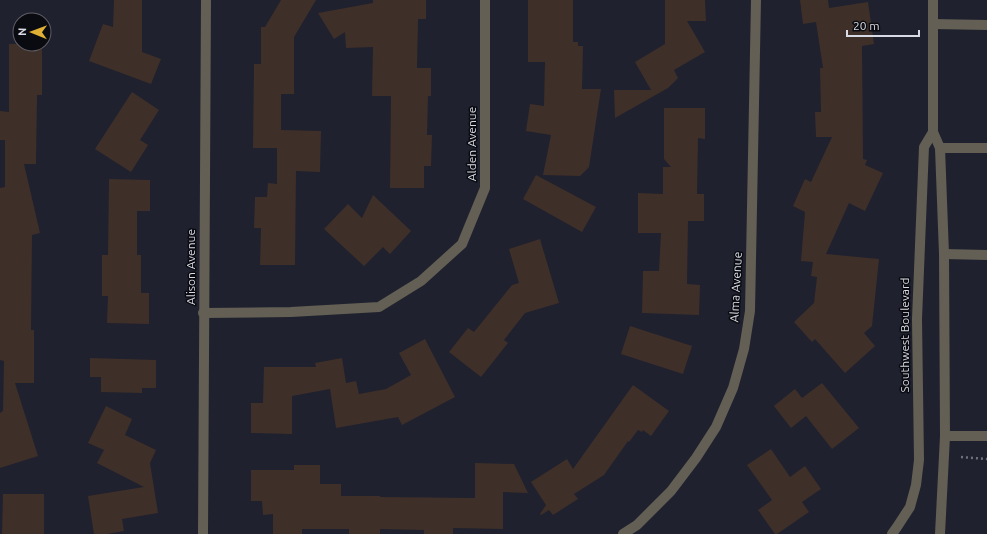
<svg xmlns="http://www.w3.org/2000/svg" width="987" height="534" viewBox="0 0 987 534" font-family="Ubuntu,sans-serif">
<rect width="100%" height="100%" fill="#1f212e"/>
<g fill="#3f2f29">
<polygon points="114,0 142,0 142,52 161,59 151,84 89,61 103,24 113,27"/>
<polygon points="281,0 316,0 294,37 294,94 281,94 281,130 321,131 320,172 296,171 295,265 260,265 261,228 254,228 255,197 267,197 268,183 277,184 277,148 253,148 254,64 261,64 261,27 265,27"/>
<polygon points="373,0 426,0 426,19 418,19 417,68 431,68 431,96 428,96 427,135 432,135 431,166 424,166 424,188 390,188 391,96 372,96 373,47 346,48 345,32 334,39 318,13 373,3"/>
<polygon points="528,0 573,0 573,42 578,42 578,46 583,46 582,89 601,89 589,167 580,176 543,175 551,135 526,131 530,104 544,106 545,62 528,62"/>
<polygon points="665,0 705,0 706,21 687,21 705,52 674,70 678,78 668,88 615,118 614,90 651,90 635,62 665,44"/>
<polygon points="800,0 828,0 829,8 868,2 874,44 862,46 863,159 867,160 865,165 883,173 865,211 849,203 826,254 879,259 872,326 864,333 875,346 845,373 815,339 812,342 794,322 814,303 817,277 811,276 813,262 801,261 805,212 793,206 805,179 811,182 832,137 816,137 815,112 821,112 820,68 823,68 816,22 803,24"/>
<polygon points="9,44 42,44 42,95 37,95 36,164 24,164 40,233 32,235 31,330 34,330 34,383 15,383 38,456 0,468 0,413 3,411 4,361 0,360 0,188 5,187 5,140 0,140 0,111 9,112"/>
<polygon points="132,92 159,110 140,140 148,145 131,172 95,149"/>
<polygon points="664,108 705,108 705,139 698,138 697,194 704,194 704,221 688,221 687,284 700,285 699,315 642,313 643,271 659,271 661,233 638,233 638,193 663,194 663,167 671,167 664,159"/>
<polygon points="536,175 596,207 582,232 523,199"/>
<polygon points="109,179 150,180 150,211 137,211 137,255 141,255 141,293 149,293 149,324 107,323 108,296 102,296 102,255 108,255"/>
<polygon points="373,195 411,231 390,254 383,247 364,266 324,229 348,204 362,218"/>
<polygon points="540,239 559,303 525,313 504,340 508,343 481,377 449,352 468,328 474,332 512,285 519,283 509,249"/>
<polygon points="630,326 692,346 683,374 621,354"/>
<polygon points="425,339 455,397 402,425 398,417 336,428 330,389 292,396 292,434 251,433 251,403 263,403 264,367 316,367 315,363 342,358 346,383 356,381 359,394 386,389 411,375 399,353"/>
<polygon points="90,358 156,360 156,388 142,388 142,393 101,392 101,377 90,377"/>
<polygon points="822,383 859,428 832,449 806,416 791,428 774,406 795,389 802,398"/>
<polygon points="633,385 669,411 651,436 643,430 642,432 638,430 629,442 628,441 604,475 574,494 578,499 553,515 549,510 541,515 540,514 546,505 531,482 567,459 573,469"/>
<polygon points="106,406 132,419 125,435 156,450 150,463 158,513 122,519 124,531 107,534 94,534 88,496 144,487 97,463 104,450 88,443"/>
<polygon points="771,449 790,477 805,466 821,489 802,502 809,512 777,534 775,534 758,510 772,500 747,465"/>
<polygon points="475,463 514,464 528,493 503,492 503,529 453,528 453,534 424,534 424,530 380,529 380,534 349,534 349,529 302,529 302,534 273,534 273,514 263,515 262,501 251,501 251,470 294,470 294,465 320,465 320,484 341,484 341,496 380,496 380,497 475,498"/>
<polygon points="3,494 44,494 44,534 2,534"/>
</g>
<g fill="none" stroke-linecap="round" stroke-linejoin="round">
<polyline stroke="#70727d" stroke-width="2.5" stroke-dasharray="2 3" stroke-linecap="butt" points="961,457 987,459"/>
<g stroke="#635f54" stroke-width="10">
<polyline points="933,24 987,25"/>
<polyline points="940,148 987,148"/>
<polyline points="944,254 987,255"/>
<polyline points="945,436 987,436"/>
</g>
<g stroke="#635f54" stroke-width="10">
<polyline points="203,313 291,312 379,307 421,281 462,244 485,188 485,0"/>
<polyline points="203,534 206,0"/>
<polyline points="623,534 637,525 671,491 696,458 716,427 733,388 744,349 750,311 756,0"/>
</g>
<g stroke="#635f54" stroke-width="10">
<polyline points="933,0 933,132 940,148 944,254 945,436 940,534"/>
<polyline points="892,534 897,527 910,507 916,485 919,460 917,319 924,147 933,132"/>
</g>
</g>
<g text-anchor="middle" stroke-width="3" stroke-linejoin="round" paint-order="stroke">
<g font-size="12" fill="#d9dbe4" stroke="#0a0b11">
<text transform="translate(472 144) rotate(-90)" y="4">Alden Avenue</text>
<text transform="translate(191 267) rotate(-90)" y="4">Alison Avenue</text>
<text transform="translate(736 287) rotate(-87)" y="4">Alma Avenue</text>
<text transform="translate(905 335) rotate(-90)" y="4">Southwest Boulevard</text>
</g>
</g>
<g transform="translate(32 32) rotate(271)"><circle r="19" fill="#0a0b11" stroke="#5d5e65"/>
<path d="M0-3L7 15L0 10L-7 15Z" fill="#e0b034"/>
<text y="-6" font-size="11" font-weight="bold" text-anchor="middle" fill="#d9dbe4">N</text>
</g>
<path d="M847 30v6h72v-6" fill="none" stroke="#d9dbe4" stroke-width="2"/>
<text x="853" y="30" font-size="12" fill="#d9dbe4" stroke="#0a0b11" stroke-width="3" paint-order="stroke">20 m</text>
</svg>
